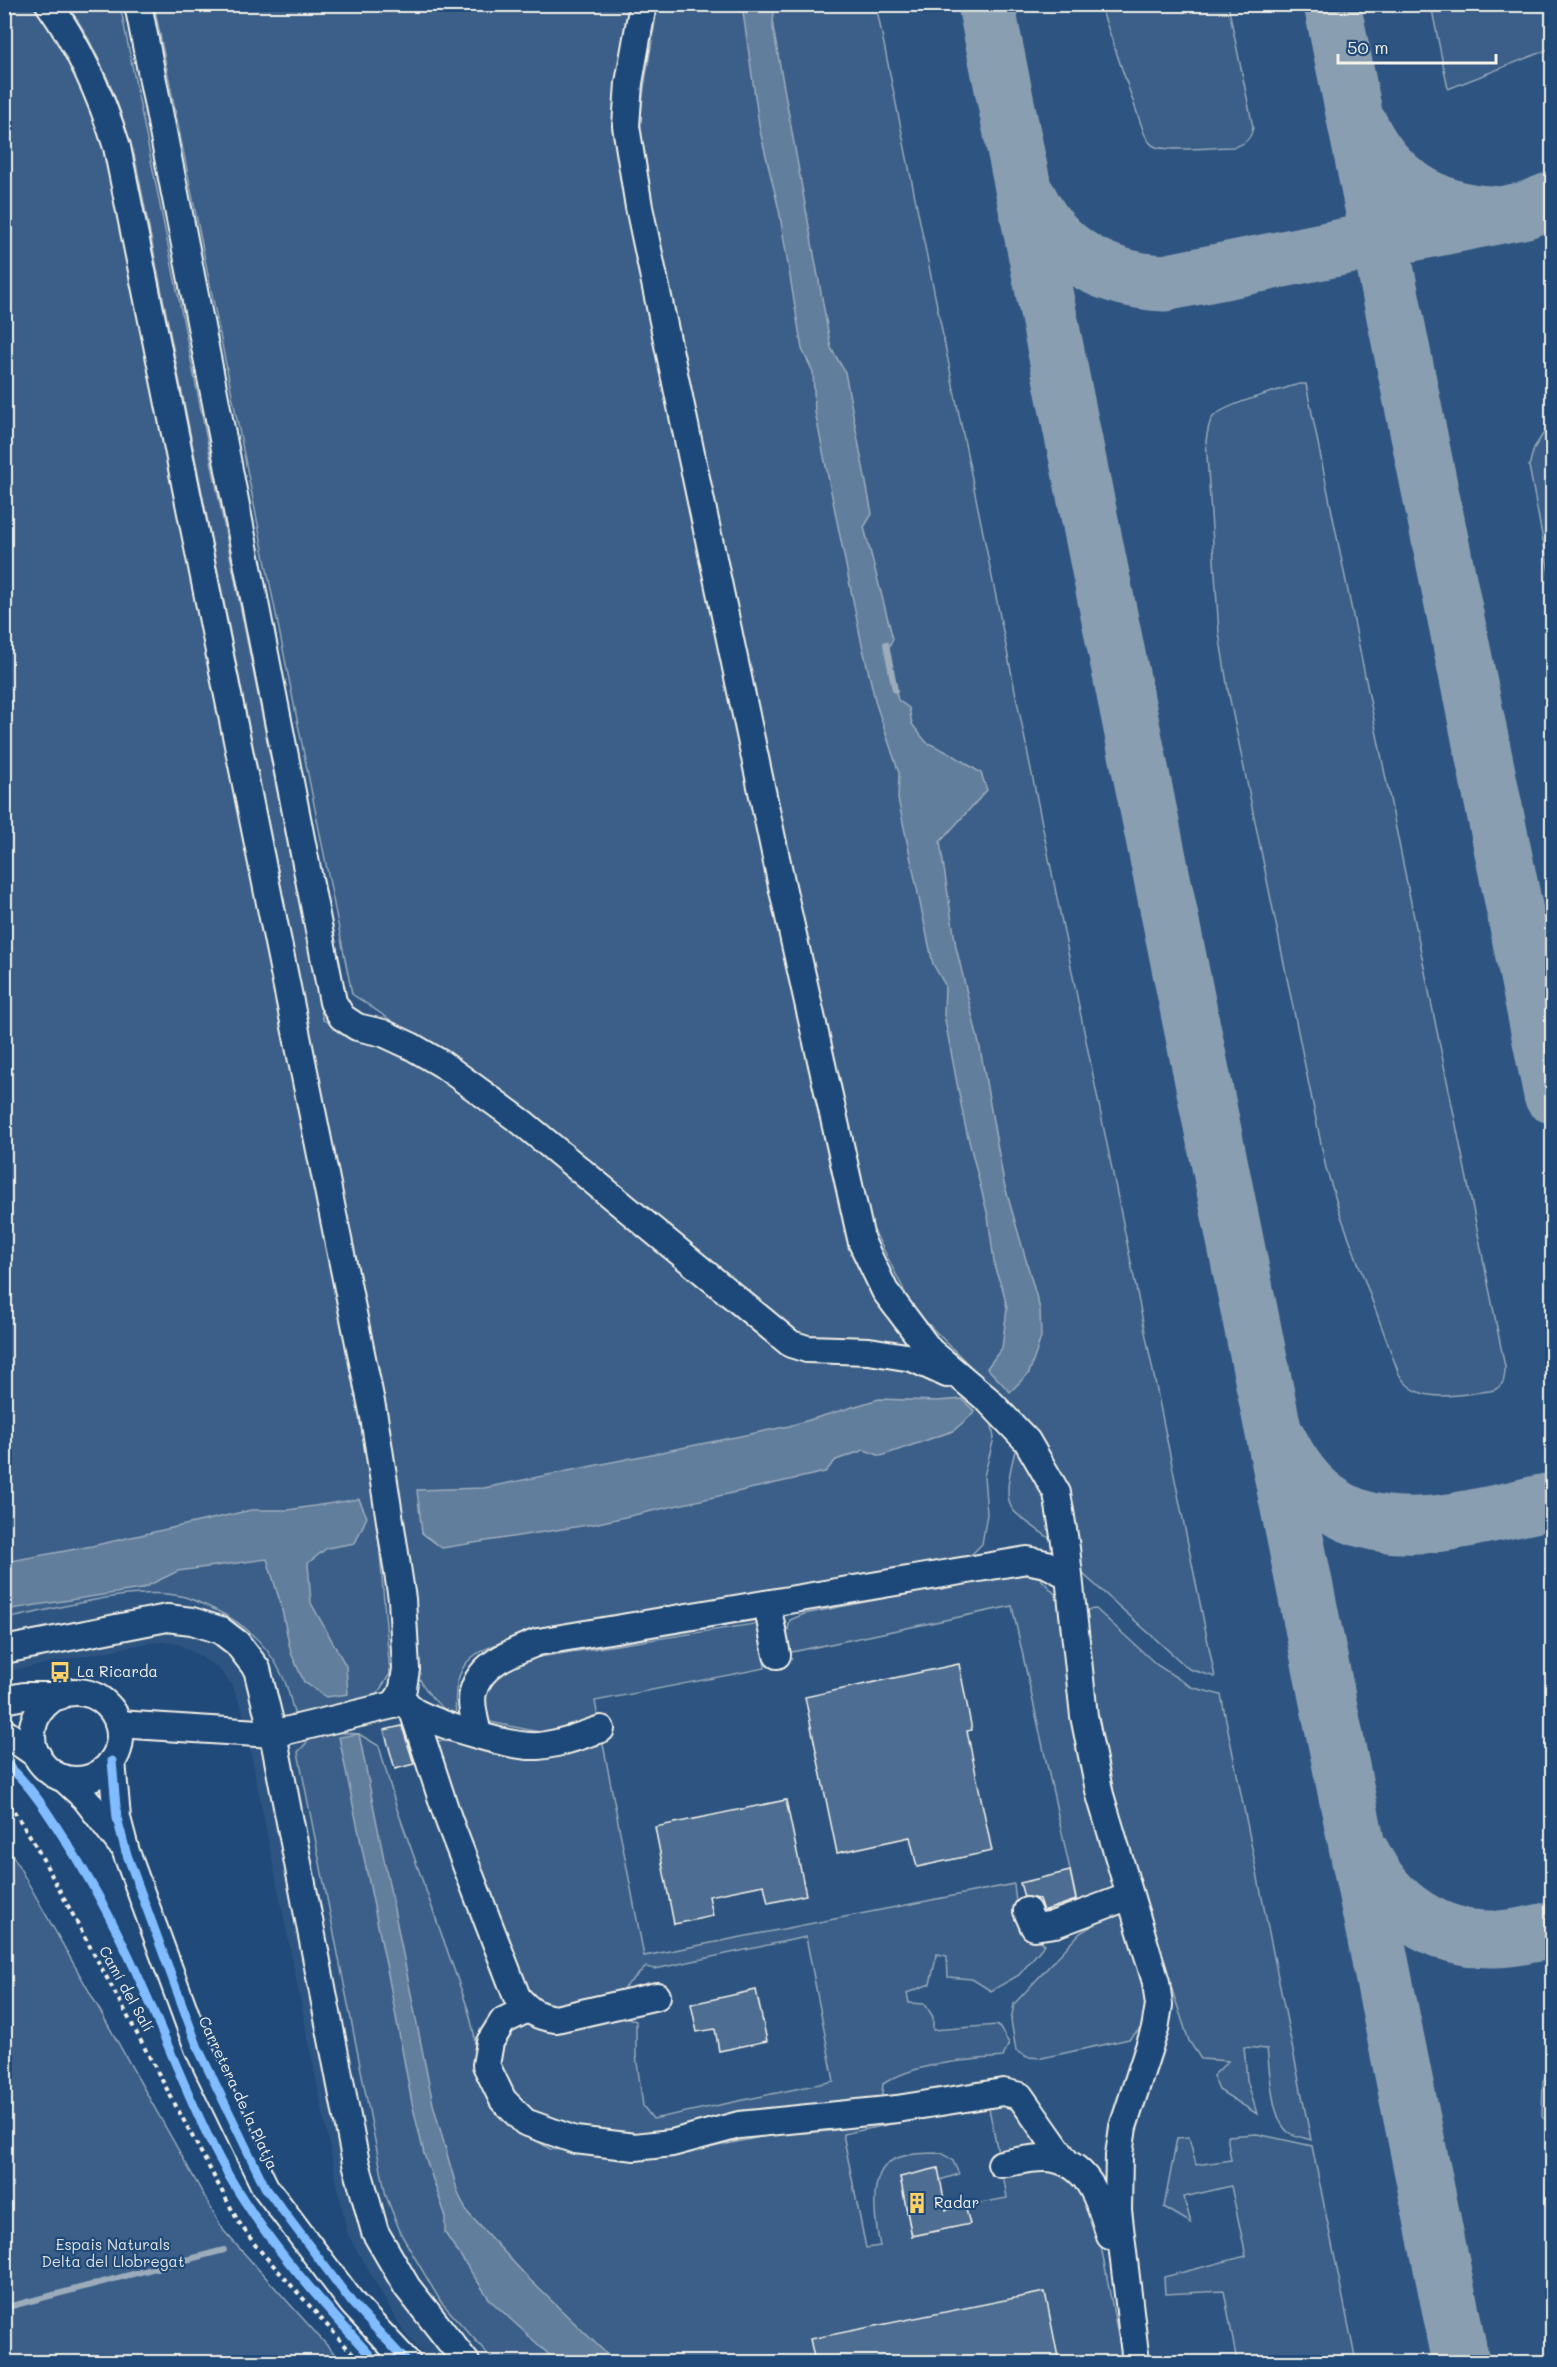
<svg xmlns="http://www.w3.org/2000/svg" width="1557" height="2367" viewBox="0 0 1557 2367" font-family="Mali,sans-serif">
<rect width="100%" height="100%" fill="#1f4a7a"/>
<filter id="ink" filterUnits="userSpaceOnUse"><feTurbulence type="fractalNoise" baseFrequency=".0167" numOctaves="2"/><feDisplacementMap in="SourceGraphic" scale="12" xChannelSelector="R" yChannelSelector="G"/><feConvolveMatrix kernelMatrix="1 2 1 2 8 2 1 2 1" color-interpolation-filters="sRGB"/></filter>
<g filter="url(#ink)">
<polygon fill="#2d5581" points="5,5 1552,5 1552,2362 431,2362 405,2334 347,2233 242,1709 232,1685 218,1668 198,1655 178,1644 163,1642 148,1643 5,1672"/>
<g fill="#3a5f88" stroke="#97a8b8" stroke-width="1.5">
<path d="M38 4 66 46 106 137 276 984 376 1505 390 1674 377 1694 296 1719C291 1705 289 1688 282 1675 270 1649 251 1630 227 1616 214 1609 200 1602 185 1597 138 1584 53 1610 5 1619L4 5Z"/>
<path d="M67 5H120L323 1020 410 1053 509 1126 675 1265 792 1355 896 1362 958 1385 990 1412 994 1438 984 1476 987 1514 982 1544 970 1556 531 1632C478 1651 451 1653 456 1717 436 1705 425 1692 416 1671L379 1376 135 158C119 104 100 50 67 5Z"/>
<polygon points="154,5 636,5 620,86 840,1192 921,1344 803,1339 401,1027 352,994"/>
<path d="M657 5H876L1215 1677 1189 1669 1082 1573 1075 1551 1009 1405 914 1310 857 1197 650 202C647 183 641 162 641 142 638 97 653 50 657 5Z"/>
<path d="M1100 5H1228L1253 127C1251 139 1245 145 1233 147 1214 147 1173 152 1156 147 1150 145 1147 139 1144 133Z"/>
<polygon points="1431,5 1552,5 1552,48 1448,89"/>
<path d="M1299 384H1306L1505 1367C1505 1379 1504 1388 1490 1391 1459 1394 1417 1407 1399 1374L1341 1216 1326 1168 1228 690 1219 633 1206 440C1208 433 1208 422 1213 417 1225 404 1280 390 1299 384Z"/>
<polygon points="1552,420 1552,588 1529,466 1534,448"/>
<path d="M1017 1441 1035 1464 1062 1547C1051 1539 1019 1518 1013 1510 1001 1494 1014 1459 1017 1441Z"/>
<polygon points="1012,1573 1039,1577 1055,1594 1062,1614 1117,1890 1078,1906 1012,1606 787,1653 786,1638 790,1620 804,1614"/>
<path d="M1096 1609 1157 1665 1191 1687 1221 1695 1311 2140C1305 2138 1294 2136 1288 2132 1271 2118 1270 2070 1267 2049L1244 2047 1247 2080 1257 2114 1219 2090 1213 2076 1228 2061 1201 2059 1189 2041 1119 1829 1095 1730 1080 1618 1086 1610Z"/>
<polygon points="760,1623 765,1668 595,1701 598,1718 564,1732 539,1732 490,1722 483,1700 486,1688 499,1671 539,1657"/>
<path d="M334 1732 359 1734 379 1746 396 1806 468 2009 474 2033 478 2081 514 2127 550 2149 617 2155 683 2153 771 2135 829 2131 993 2100C1024 2106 1027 2120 1042 2144L1037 2159 999 2157 988 2104 843 2134 866 2248 880 2246C875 2222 866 2171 895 2159 908 2153 927 2153 942 2153L953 2161 959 2174 940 2180 937 2169 900 2177 912 2236 969 2224 965 2206 1007 2198 1003 2174C1028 2167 1059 2166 1081 2183 1087 2188 1090 2198 1093 2204L1123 2362H495L441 2302 402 2236 386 2196 298 1752 310 1739Z"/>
<path d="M602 1739 644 1956 1014 1884C1018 1917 1015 1927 1045 1944L1019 1975 991 1991 972 1979 948 1977 947 1956 937 1954 930 1984 907 1993 909 2003 925 2004 933 2017V2030L998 2025 1009 2043 1003 2057C965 2060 915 2063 883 2084L881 2102 612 2144 514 2111 496 2087 497 2053 514 2023 572 2025 626 2017 636 2021V2055L643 2106 653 2119 834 2081 806 1937 655 1969 646 1967 614 1997 556 2007 536 2001 523 1983 431 1740 475 1744 533 1758 567 1754Z"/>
<polygon points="4,1840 224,2231 342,2362 5,2362"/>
<polygon points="1122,1910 1144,1993 1146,2013 1140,2029 1129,2039 1042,2058 1027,2057 1016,2051 1011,2020 1014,2004 1080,1933 1113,1913"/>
<polygon points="1550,2067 1552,2067 1552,2125 1542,2117 1543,2082"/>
<polygon points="1257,2134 1312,2146 1356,2362 1237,2362 1224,2291 1165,2294 1164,2277 1246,2256 1231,2186 1184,2197 1191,2223 1164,2207 1177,2138 1189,2137 1196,2165 1231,2160 1227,2136"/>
</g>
<g fill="#627e9d" stroke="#9cacbb" stroke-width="1.5">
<polygon points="742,5 774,5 773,27 831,348 845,372 872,514 864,527 893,639 886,653 898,700 909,708 912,724 926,742 953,755 981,773 987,790 940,842 956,947 980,1048 1004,1183 1040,1309 1041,1337 1036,1353 1029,1373 1010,1392 987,1368 1002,1348 1007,1308 1003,1290 995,1269 988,1216 965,1125 944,1015 945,985 933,964 898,799 899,773 876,704 861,640 815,412 813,372 802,349 779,210 760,131"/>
<polygon points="879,1399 937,1401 962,1399 975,1412 953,1431 881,1456 864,1450 836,1460 825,1472 594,1524 442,1548 422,1533 417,1490 484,1488 789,1426"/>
<polygon points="359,1499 367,1517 355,1543 327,1548 308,1563 311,1603 346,1666 348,1694 326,1697 304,1682 291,1653 281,1605 267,1559 178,1571 141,1589 5,1610 5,1562 92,1546 251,1510 288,1510"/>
<polygon points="359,1734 433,2104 458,2193 467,2212 530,2280 615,2362 557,2362 490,2300 445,2233 445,2214 424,2154 412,2103 388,1974 339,1737"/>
</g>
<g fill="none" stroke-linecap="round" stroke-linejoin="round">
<g stroke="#9cacbb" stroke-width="6">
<polyline points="886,644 895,690"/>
<polyline points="4,2308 224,2250"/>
</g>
<g stroke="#8a9eb1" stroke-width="57">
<polyline points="986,4 1461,2362"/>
<polyline points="1332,4 1552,1095"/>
<path d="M1361 128C1386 180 1433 212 1491 214"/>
<path d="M1029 199C1055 254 1105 280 1164 283L1526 210 1552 200"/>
<path d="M1279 1441C1339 1564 1448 1522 1552 1501"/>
<path d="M1363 1856C1387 1906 1436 1940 1493 1939 1513 1939 1533 1934 1552 1930"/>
</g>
</g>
<g fill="#4d6e92" stroke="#f4f1e8" stroke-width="1.5">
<polygon points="959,1664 972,1730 967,1731 992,1851 917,1867 910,1837 837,1853 805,1697"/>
<polygon points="402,1726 414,1764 395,1769 384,1730"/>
<polygon points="786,1800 806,1895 768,1903 764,1885 709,1896 713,1916 674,1924 655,1827"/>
<polygon points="1070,1871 1076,1900 1043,1911 1039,1899 1024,1897 1020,1883"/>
<polygon points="756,1990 767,2041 719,2051 715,2029 697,2032 691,2004"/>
<polygon points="938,2168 946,2210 965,2206 970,2224 912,2236 900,2177"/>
<polygon points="1045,2292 1059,2362 815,2362 810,2339"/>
</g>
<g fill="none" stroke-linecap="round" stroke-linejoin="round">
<defs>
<g id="minor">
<path d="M49 4C81 49 101 96 117 147L374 1417 402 1599 406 1669 403 1688 400 1696 393 1705 273 1734 118 1724"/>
<polyline points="138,4 333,1002 342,1017 357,1027 383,1033 411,1046 442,1064 523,1123 791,1344 807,1349 869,1351 912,1358 947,1374"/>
<polyline points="643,4 629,83 626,126 639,207 782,886 862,1243 885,1291 930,1351 988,1400 1027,1441 1057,1493 1066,1548 1084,1716 1100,1795 1156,1982 1159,2005 1155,2029 1123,2127 1119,2155 1118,2210 1136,2362"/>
<polyline points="767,1604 777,1655"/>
<polyline points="4,1650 167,1618 192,1621 220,1630 237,1643 257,1669 273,1734 356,2163 375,2232 407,2287 466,2362"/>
<circle cx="76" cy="1736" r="44"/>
<path d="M400 1696 413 1711 449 1821 517 1997C529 2011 538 2017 556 2019L657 1996"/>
<polyline points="4,1700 24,1696 60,1696"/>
<path d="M413 1711C437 1724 510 1748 538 1746 560 1744 580 1736 601 1729"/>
<polyline points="4,1732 38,1756"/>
<path d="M478 1734C475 1721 470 1704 473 1692 481 1662 513 1652 538 1642L1027 1560 1046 1564 1069 1576"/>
<polyline points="112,1761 117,1818 126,1852 198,2048 265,2187 353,2304 407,2362"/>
<polyline points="63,1778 85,1798 119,1842"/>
<polyline points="1027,1911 1034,1927 1055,1924 1130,1896"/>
<polyline points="527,2009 503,2021 490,2042 486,2065 503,2100 525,2122 575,2140 635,2147 672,2143 739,2125 897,2109 1003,2092 1020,2096 1067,2163"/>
<path d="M1001 2164C1015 2162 1032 2157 1047 2158 1090 2161 1100 2203 1110 2236"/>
</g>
</defs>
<use href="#minor" stroke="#f4f1e8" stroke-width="30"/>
<polyline stroke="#f4f1e8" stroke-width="4" stroke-dasharray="4.5 4.5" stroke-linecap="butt" points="4,1796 32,1839 238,2221 256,2246 360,2362"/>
<use href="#minor" stroke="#1f4a7a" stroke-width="26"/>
<defs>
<g id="cycleway">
<polyline points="112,1761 117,1818 126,1852 198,2048 265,2187 353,2304 407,2362"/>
<path d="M4 1762C29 1783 48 1813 65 1840 98 1891 125 1945 149 2001 172 2054 192 2107 219 2158 260 2236 318 2298 376 2362"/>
</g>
</defs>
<use href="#cycleway" stroke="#1f4a7a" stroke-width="13"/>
<use href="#cycleway" stroke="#80bcff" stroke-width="9"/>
</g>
</g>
<defs>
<symbol id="bus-bare" viewBox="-9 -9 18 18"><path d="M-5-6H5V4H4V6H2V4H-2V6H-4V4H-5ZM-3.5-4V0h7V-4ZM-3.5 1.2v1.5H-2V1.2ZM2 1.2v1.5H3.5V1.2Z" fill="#ffd166" stroke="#1f4a7a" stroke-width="2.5" paint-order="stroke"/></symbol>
<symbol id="building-bare" viewBox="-9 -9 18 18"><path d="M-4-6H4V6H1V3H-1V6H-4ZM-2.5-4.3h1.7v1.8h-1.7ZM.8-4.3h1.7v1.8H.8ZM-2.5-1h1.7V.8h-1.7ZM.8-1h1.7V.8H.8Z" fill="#ffd166" stroke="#1f4a7a" stroke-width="2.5" paint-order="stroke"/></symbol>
</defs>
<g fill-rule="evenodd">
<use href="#bus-bare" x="45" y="1657" width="30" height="30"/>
<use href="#building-bare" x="902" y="2188" width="30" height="30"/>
</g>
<g text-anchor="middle" stroke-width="4.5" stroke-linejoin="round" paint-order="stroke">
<g font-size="15" fill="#f4f1e8" stroke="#1f4a7a" text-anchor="start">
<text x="77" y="1677">La Ricarda</text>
<text x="934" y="2208">Radar</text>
</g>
<g font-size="15" fill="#f4f1e8" stroke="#1f4a7a">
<text transform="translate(126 1989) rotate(61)" y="5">Camí del Salí</text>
<text transform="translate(238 2093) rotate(65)" y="5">Carretera de la Platja</text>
</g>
<g font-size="15" fill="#e1e2de" stroke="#1f4a7a">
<text x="113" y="2250">Espais Naturals<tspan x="113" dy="17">Delta del Llobregat</tspan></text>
</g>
</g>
<rect width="1557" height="2367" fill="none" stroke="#1f4a7a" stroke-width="24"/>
<rect x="12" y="12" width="1533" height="2343" fill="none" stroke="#f4f1e8" stroke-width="2" filter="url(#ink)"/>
<path d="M1338 54v9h158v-9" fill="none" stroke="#f4f1e8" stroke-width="3"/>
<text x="1347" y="54" font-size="18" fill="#f4f1e8" stroke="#1f4a7a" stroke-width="4.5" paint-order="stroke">50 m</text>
</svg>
